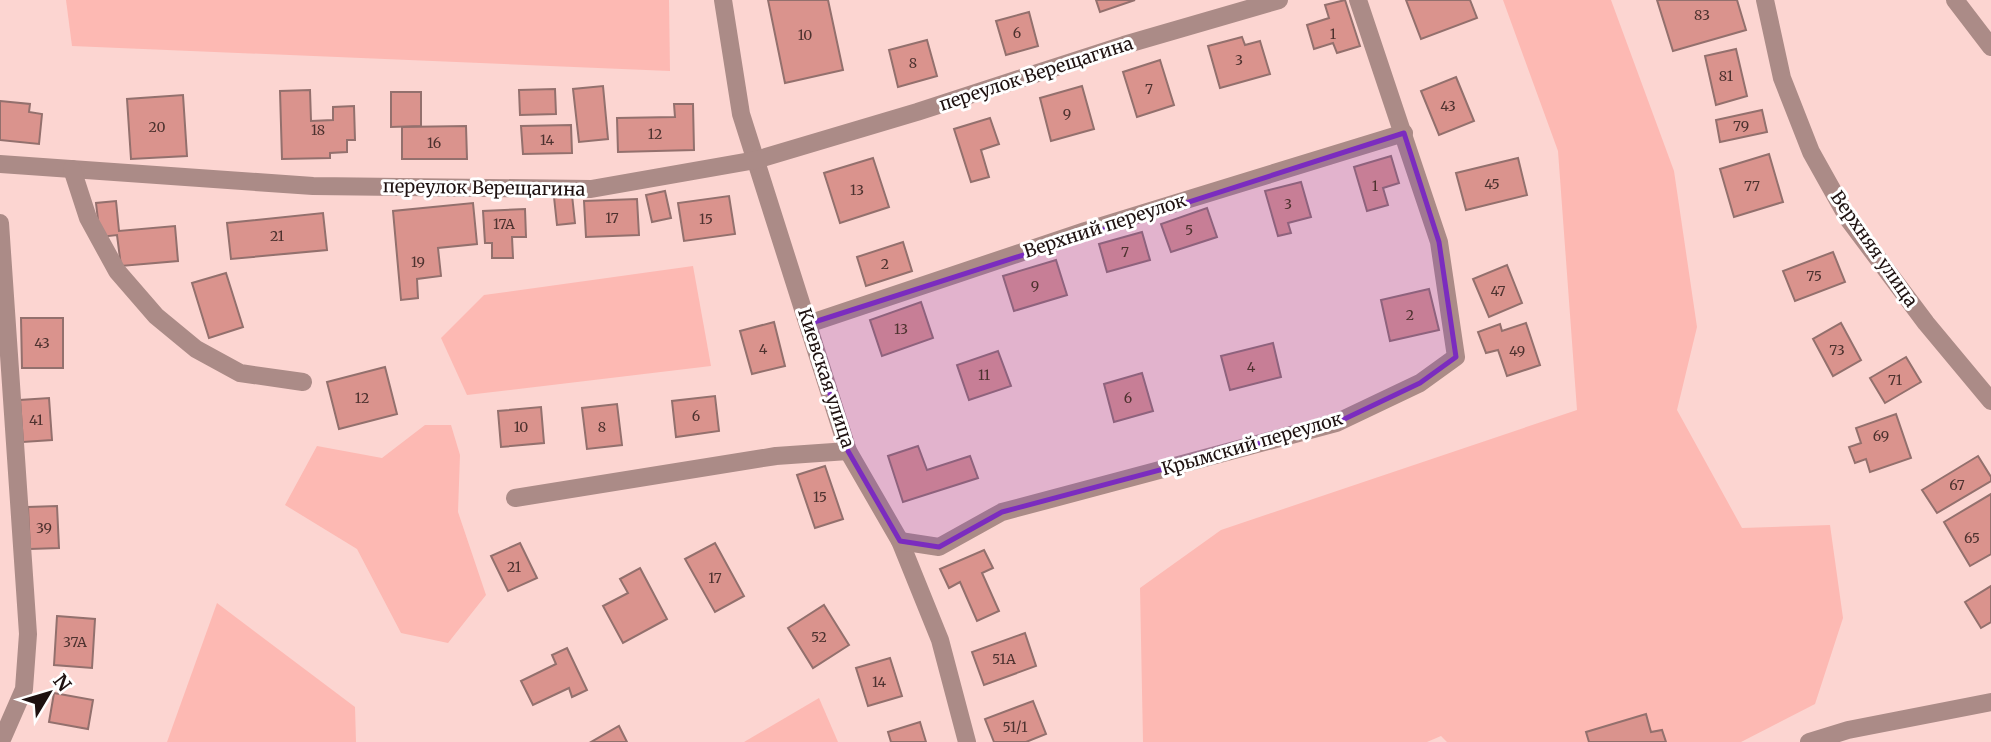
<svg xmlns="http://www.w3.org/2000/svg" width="1991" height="742" viewBox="0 0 1991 742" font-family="Merriweather,serif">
<rect width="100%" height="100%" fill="#fcd5d1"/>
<g fill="#fdb9b3">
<polygon points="66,0 669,0 670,71 72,46"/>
<polygon points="1503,0 1611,0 1674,171 1697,327 1677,410 1742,528 1830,525 1843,618 1815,704 1741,742 1447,742 1441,736 1427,742 1143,742 1140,588 1221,530 1577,410 1558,151"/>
<polygon points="693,266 711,366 467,395 441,338 484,295"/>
<polygon points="425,425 451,425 460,455 458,512 486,595 448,643 401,633 357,549 285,505 317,446 382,458"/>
<polygon points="217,603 355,707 356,742 167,742"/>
<polygon points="819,698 838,742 744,742"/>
</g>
<g fill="#da938d" stroke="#93706d" stroke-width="2">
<polygon points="768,0 828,0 843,70 785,83"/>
<polygon points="1096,0 1135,0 1100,12"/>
<polygon points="1345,0 1360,46 1337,53 1333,43 1314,49 1307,25 1329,18 1325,5"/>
<polygon points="1406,0 1470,0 1477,18 1421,39"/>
<polygon points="1657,0 1737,0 1746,30 1673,51"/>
<polygon points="1029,12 1038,46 1006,55 996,21"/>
<polygon points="1242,37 1245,45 1260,41 1270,74 1220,88 1208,46"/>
<polygon points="927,40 937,76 898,87 889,50"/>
<polygon points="1736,49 1747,96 1716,105 1705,56"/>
<polygon points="1160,60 1174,105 1137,117 1123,72"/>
<polygon points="1456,77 1474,121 1439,135 1421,91"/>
<polygon points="603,86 608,139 579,142 573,89"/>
<polygon points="1082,86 1094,129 1051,141 1040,98"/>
<polygon points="555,89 556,114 520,115 519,90"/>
<polygon points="310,90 311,121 333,120 333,107 354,106 355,140 347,140 347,152 330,153 330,158 282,159 280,91"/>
<polygon points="391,92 421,92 421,126 391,127"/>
<polygon points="183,95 187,156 131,159 127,99"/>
<polygon points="0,101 30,104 29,112 42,114 39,144 0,140"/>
<polygon points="674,104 693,104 694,150 618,152 617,118 675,117"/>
<polygon points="1762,110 1767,132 1720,142 1716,120"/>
<polygon points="990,118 999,144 981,150 989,177 971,182 954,129"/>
<polygon points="571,125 572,153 523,154 521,126"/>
<polygon points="466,126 467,159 402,159 402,127"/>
<polygon points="1769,154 1783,202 1734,217 1720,169"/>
<polygon points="1391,156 1399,183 1383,188 1388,205 1367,211 1354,167"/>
<polygon points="873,158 889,207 840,223 824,173"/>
<polygon points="1518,158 1527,195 1466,210 1456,173"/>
<polygon points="1301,182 1311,217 1288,223 1291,233 1278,236 1265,191"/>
<polygon points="665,191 671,218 652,222 646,195"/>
<polygon points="572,195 575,223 557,225 554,197"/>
<polygon points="729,196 735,234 684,241 678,203"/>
<polygon points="637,199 639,235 586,237 584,201"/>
<polygon points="116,201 119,231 175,226 178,261 121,266 117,235 100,237 96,203"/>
<polygon points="473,203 477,244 438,248 441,276 417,279 418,298 401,300 393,211"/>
<polygon points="1207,208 1217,237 1171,252 1161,224"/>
<polygon points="525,209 526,237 512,237 513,258 492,258 492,243 485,243 483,211"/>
<polygon points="323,213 327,250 231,259 227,223"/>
<polygon points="1142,232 1150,260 1107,272 1099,244"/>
<polygon points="903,242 912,271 866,286 857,257"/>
<polygon points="1833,252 1845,282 1795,301 1783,271"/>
<polygon points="1056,260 1067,295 1014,311 1003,276"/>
<polygon points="1507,265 1522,303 1489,317 1473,279"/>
<polygon points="226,273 243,327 209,338 192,283"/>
<polygon points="1429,289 1439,330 1390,341 1381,300"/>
<polygon points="921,302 933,338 882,356 870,320"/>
<polygon points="21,318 63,318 63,368 22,368"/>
<polygon points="774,322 785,366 752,374 740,331"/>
<polygon points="1526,323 1540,365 1507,376 1498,350 1486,353 1478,332 1500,324 1502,331"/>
<polygon points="1841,323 1861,360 1833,376 1813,339"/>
<polygon points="1273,343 1281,377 1230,390 1221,356"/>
<polygon points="998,351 1011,386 969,400 957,365"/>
<polygon points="1906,357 1921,382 1885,403 1870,378"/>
<polygon points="385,367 397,414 339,429 327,382"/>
<polygon points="1142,373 1153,411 1114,422 1104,384"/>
<polygon points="715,396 719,431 676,437 672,401"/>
<polygon points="49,398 52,440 23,442 20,400"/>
<polygon points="617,404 622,445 587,449 582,408"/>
<polygon points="541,407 544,443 501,447 498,411"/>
<polygon points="1896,414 1911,458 1870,472 1866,459 1855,463 1849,447 1861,443 1856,428"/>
<polygon points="918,446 927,470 970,456 978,478 903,502 888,456"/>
<polygon points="1978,456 1991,477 1991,481 1937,513 1922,490"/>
<polygon points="825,466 843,519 815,528 797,475"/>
<polygon points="1991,494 1991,554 1970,566 1944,522"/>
<polygon points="57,506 59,548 30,549 28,507"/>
<polygon points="520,543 537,578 508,591 491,556"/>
<polygon points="715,543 744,596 715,612 685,559"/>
<polygon points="984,550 993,568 982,573 999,611 977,621 960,582 949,588 940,569"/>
<polygon points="640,568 667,619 623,643 603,606 628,593 620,579"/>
<polygon points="1991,586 1991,622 1981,628 1965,602"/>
<polygon points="824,605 849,645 813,668 788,628"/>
<polygon points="57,616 95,619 92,668 54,665"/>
<polygon points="1025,633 1036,666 984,685 972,652"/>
<polygon points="567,648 587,690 572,697 569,688 533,705 521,681 556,664 552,655"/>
<polygon points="890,658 902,696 868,706 856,668"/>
<polygon points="54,693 93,700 88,729 49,722"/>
<polygon points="1033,701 1046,734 1026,742 994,742 985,719"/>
<polygon points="1646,714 1651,732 1662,730 1666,742 1589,742 1586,732"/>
<polygon points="920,722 926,742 891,742 888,732"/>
<polygon points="619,726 627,742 591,742"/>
</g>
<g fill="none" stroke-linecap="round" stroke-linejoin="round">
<g stroke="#ab8b87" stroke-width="18">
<polyline points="723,0 741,114 848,451 900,541 940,640 967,742"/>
<polyline points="1765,0 1782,78 1811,152 1849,220 1926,323 1991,401"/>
<polyline points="1955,0 1991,47"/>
<polyline points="0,164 313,186 591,189 756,160 917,112 1124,45 1279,0"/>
<polyline points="72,169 88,218 117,271 156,316 196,349 240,373 303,382"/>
<polyline points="0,223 28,634 24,689 3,737 0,740"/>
<polyline points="808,324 1085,231 1404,133"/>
<polyline points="515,498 776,456 848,451"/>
<polyline points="900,541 939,547 1002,512 1336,423 1420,383 1456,357 1439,242 1358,0"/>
<polyline points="1809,742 1848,730 1991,702"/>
</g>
</g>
<path fill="#7b2cbf" fill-opacity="0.2" stroke="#7b2cbf" stroke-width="5" stroke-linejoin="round" d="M1404 133 1439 242 1456 357 1420 383 1336 423 1002 512 939 547 900 541 848 451 808 324Z"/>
<g text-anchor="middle" stroke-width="6" stroke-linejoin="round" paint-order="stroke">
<g font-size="14" fill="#4d322f">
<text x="1702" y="20">83</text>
<text x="1017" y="38">6</text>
<text x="1333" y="39">1</text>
<text x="805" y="40">10</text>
<text x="1239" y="65">3</text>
<text x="913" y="68">8</text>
<text x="1726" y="81">81</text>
<text x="1149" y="94">7</text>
<text x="1448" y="111">43</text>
<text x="1067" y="119">9</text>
<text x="1741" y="131">79</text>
<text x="157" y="132">20</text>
<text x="318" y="135">18</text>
<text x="655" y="139">12</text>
<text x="547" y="145">14</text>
<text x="434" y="148">16</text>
<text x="1492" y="189">45</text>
<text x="1375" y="191">1</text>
<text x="1752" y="191">77</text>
<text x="857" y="195">13</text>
<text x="1288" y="209">3</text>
<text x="612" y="223">17</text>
<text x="706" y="224">15</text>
<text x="504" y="229">17А</text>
<text x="1189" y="235">5</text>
<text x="277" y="241">21</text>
<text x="1125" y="257">7</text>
<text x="418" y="267">19</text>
<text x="885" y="269">2</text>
<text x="1814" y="281">75</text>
<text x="1035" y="291">9</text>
<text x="1498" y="296">47</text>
<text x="1410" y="320">2</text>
<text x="901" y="334">13</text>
<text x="42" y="348">43</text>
<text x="763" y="354">4</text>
<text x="1837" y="355">73</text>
<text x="1517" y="356">49</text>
<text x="1251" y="372">4</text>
<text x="984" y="380">11</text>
<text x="1895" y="385">71</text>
<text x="362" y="403">12</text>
<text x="1128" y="403">6</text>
<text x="696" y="421">6</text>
<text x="36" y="425">41</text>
<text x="521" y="432">10</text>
<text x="602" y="432">8</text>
<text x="1881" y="441">69</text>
<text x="1957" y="490">67</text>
<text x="820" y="502">15</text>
<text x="44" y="533">39</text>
<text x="1972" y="543">65</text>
<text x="514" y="572">21</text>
<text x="715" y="583">17</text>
<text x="819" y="642">52</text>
<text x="75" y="647">37А</text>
<text x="1004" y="664">51А</text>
<text x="879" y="687">14</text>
<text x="1015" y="732">51/1</text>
</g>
<g font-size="18" fill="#1e1110" stroke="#fff">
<text transform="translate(1036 74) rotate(-18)" y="6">переулок Верещагина</text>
<text transform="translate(484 188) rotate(1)" y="6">переулок Верещагина</text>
<text transform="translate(1105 226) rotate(-18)" y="6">Верхний переулок</text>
<text transform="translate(1874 249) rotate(55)" y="6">Верхняя улица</text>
<text transform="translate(826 378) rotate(72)" y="6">Киевская улица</text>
<text transform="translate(1252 444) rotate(-16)" y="6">Крымский переулок</text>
</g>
</g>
<g transform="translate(49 693) rotate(52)" stroke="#ffffff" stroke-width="5" paint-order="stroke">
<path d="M0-5L12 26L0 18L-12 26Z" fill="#1e1110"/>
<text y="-10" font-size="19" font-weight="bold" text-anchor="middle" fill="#1e1110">N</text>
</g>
</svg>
